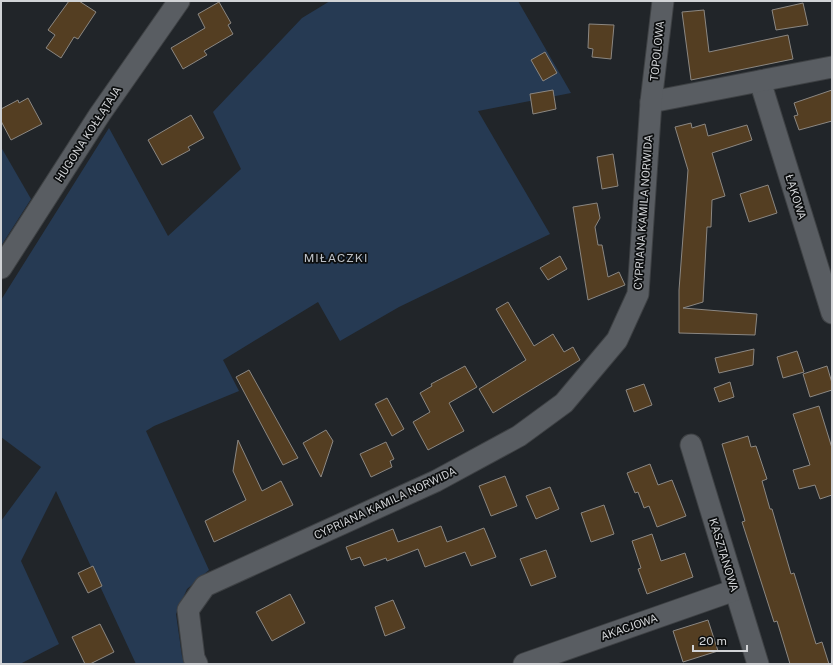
<svg xmlns="http://www.w3.org/2000/svg" width="833" height="665" viewBox="0 0 833 665" font-family="'Public Sans',sans-serif">
<rect width="100%" height="100%" fill="#212529"/>
<g fill="#263a53">
<polygon points="330,1 518,1 571,93 478,111 550,234 399,307 340,341 318,302 223,360 239,391 154,426 146,431 209,570 187,589 176,614 182,656 185,664 136,664 56,491 21,561 59,644 20,664 1,664 1,521 41,467 1,437 1,300 109,128 168,236 241,169 213,112 302,18"/>
<polygon points="1,147 31,199 1,246"/>
</g>
<g fill="#543e22" stroke="#8b8782">
<polygon points="69,1 79,1 96,12 78,39 74,37 61,58 46,48 55,35 48,30"/>
<polygon points="219,2 231,23 228,25 233,34 204,51 207,55 183,69 171,48 205,28 198,14"/>
<polygon points="803,3 808,25 776,30 772,10"/>
<polygon points="704,10 709,52 788,35 793,59 691,80 682,12"/>
<polygon points="589,24 614,25 611,59 592,57 593,49 588,48"/>
<polygon points="545,52 557,73 543,81 531,60"/>
<polygon points="553,90 556,109 533,114 530,94"/>
<polygon points="832,90 832,121 799,130 794,116 798,115 794,103"/>
<polygon points="28,98 42,124 11,140 1,121 1,109 18,100 19,103"/>
<polygon points="191,115 204,138 188,147 190,150 162,165 148,140"/>
<polygon points="691,123 692,128 705,124 708,136 747,125 752,140 712,153 725,196 712,200 711,227 707,227 703,302 683,308 757,314 755,335 679,333 679,290 688,170 675,127"/>
<polygon points="613,154 618,186 602,189 597,157"/>
<polygon points="768,185 777,213 749,222 740,194"/>
<polygon points="597,203 600,218 595,227 598,245 602,245 608,277 619,272 625,285 588,300 573,207"/>
<polygon points="560,256 567,269 548,280 540,268"/>
<polygon points="508,302 534,346 553,334 564,352 573,347 580,360 493,413 479,389 526,360 496,309"/>
<polygon points="754,349 753,365 719,373 715,358"/>
<polygon points="797,351 804,372 783,378 777,357"/>
<polygon points="465,366 477,387 449,403 464,431 428,450 413,422 430,412 420,393 432,386 431,384"/>
<polygon points="827,366 832,383 832,390 810,397 803,374"/>
<polygon points="249,370 298,458 283,465 236,377"/>
<polygon points="730,382 734,397 719,402 714,388"/>
<polygon points="644,384 652,405 634,412 626,390"/>
<polygon points="387,398 404,429 392,436 375,404"/>
<polygon points="819,406 832,448 832,495 820,499 815,485 799,489 793,470 810,465 793,414"/>
<polygon points="326,430 333,441 321,477 303,443"/>
<polygon points="748,436 751,447 756,446 767,479 762,481 770,509 772,509 791,574 794,573 816,644 822,642 829,664 790,664 777,621 774,622 742,522 745,521 722,444"/>
<polygon points="238,440 262,491 281,481 293,505 214,542 205,521 246,500 233,471"/>
<polygon points="386,442 394,459 390,461 392,467 371,477 360,454"/>
<polygon points="650,464 658,485 672,480 686,516 657,527 649,506 644,508 638,492 635,493 627,473"/>
<polygon points="505,476 517,506 491,516 479,486"/>
<polygon points="550,487 559,509 536,519 526,496"/>
<polygon points="604,505 614,534 591,542 581,513"/>
<polygon points="441,526 447,542 484,528 496,557 471,566 465,552 425,567 418,549 387,561 386,558 364,566 360,557 351,560 346,547 393,529 398,542"/>
<polygon points="652,534 661,561 685,553 693,577 647,594 638,569 641,568 632,541"/>
<polygon points="546,550 556,577 531,586 520,559"/>
<polygon points="93,566 102,586 88,593 78,573"/>
<polygon points="290,594 305,623 272,641 256,612"/>
<polygon points="393,600 405,628 385,636 375,607"/>
<polygon points="708,620 718,651 683,662 673,631"/>
<polygon points="100,624 114,652 90,664 85,664 72,637"/>
</g>
<g fill="none" stroke-linecap="round" stroke-linejoin="round">
<defs>
<g id="street">
<polyline points="760,81 832,313"/>
<polyline points="651,102 832,67"/>
<polyline points="1,268 100,114 179,1"/>
<polyline points="691,445 758,664"/>
<polyline points="197,664 194,658 188,610 205,586 436,481 519,436 564,403 617,340 638,294 651,102 663,1"/>
<polyline points="524,664 735,590"/>
</g>
</defs>
<use href="#street" stroke="#3e4144" stroke-width="23"/>
<use href="#street" stroke="#595d62" stroke-width="21"/>
</g>
<g text-anchor="middle" stroke-width="3.5" stroke-linejoin="round" paint-order="stroke">
<g font-size="11" fill="#d1d3d6" stroke="#0c0e0f">
<text transform="translate(657 51) rotate(-84)" y="4">TOPOLOWA</text>
<text transform="translate(88 134) rotate(-57)" y="4">HUGONA KOŁŁĄTAJA</text>
<text transform="translate(796 197) rotate(73)" y="4">ŁĄKOWA</text>
<text transform="translate(643 212) rotate(-86)" y="4">CYPRIANA KAMILA NORWIDA</text>
<text transform="translate(385 503) rotate(-25)" y="4">CYPRIANA KAMILA NORWIDA</text>
<text transform="translate(724 555) rotate(73)" y="4">KASZTANOWA</text>
<text transform="translate(629 627) rotate(-19)" y="4">AKACJOWA</text>
</g>
<g font-size="12" letter-spacing="1" fill="#bbbfc5" stroke="#0c0e0f">
<text x="336" y="262">MIŁACZKI</text>
</g>
</g>
<rect width="833" height="665" fill="none" stroke="#d1d3d6" stroke-width="4"/>
<path d="M693 645v6h54v-6" fill="none" stroke="#d1d3d6" stroke-width="2"/>
<text x="699" y="645" font-size="12" fill="#d1d3d6" stroke="#0c0e0f" stroke-width="3" paint-order="stroke">20 m</text>
</svg>
